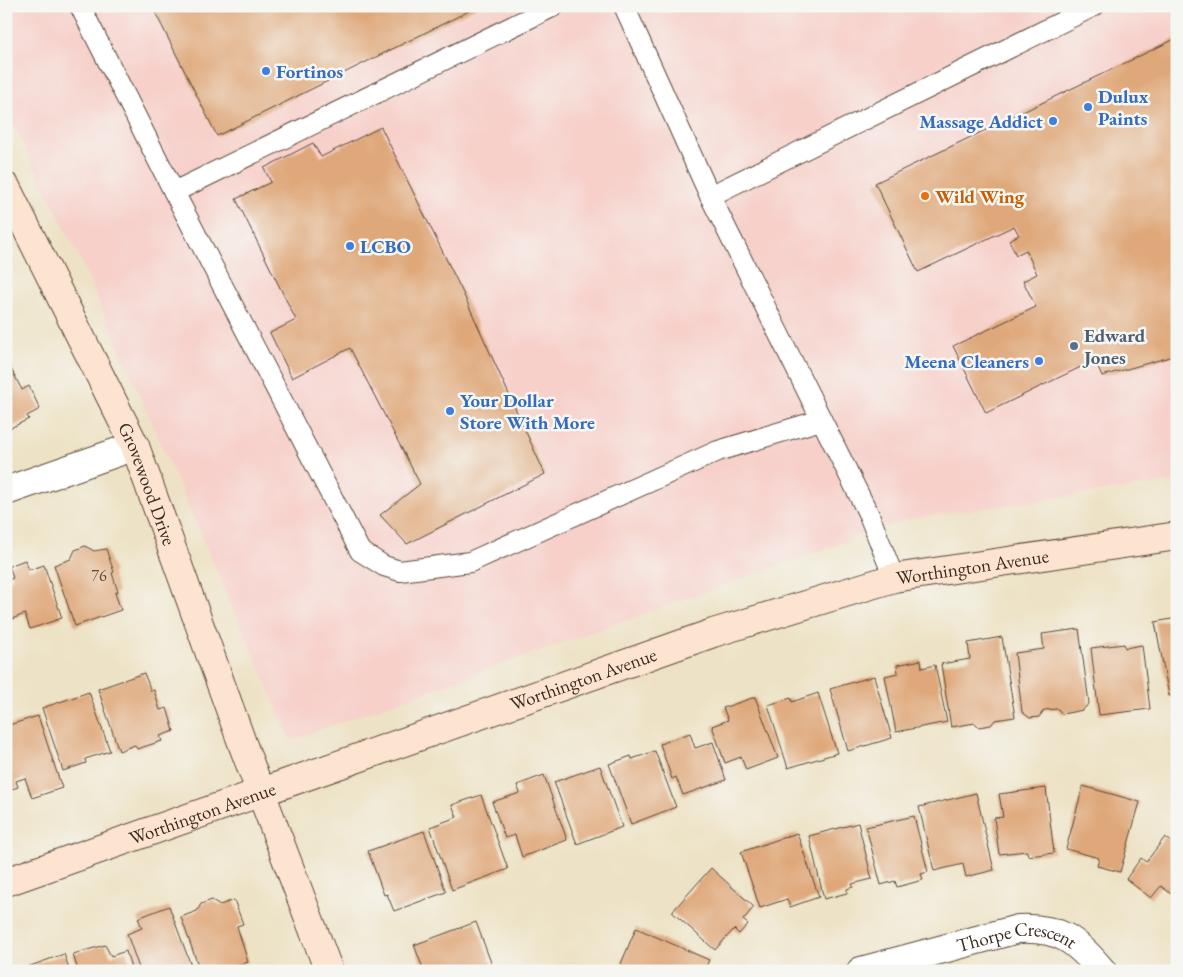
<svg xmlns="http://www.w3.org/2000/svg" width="1183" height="977" viewBox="0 0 1183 977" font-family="'EB Garamond',serif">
<rect width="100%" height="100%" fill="#f6f6f2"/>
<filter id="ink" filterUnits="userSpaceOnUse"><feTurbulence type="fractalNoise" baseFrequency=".02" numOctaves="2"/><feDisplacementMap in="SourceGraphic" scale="10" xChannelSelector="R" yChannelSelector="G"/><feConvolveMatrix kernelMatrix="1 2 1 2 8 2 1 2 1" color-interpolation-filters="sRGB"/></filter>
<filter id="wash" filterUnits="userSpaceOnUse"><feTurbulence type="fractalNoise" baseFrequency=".0096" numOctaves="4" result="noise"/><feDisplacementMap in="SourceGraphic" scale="20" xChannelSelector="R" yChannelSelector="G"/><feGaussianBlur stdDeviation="1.12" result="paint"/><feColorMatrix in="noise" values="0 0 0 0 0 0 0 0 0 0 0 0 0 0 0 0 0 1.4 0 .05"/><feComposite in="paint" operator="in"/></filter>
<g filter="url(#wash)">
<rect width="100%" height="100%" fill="#ede2c5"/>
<polygon fill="#f7d0ca" points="6,6 1177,6 1177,481 908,519 291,740 80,259 6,110"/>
<g id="blocks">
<g fill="#dfa87a">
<polygon points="152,6 479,6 217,136"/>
<polygon points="1177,38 1177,355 1102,376 1095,360 986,413 953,346 1036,307 1023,281 1037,274 1026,250 1016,255 1009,240 1019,235 1014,226 918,272 875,183"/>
<polygon points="381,127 463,293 545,474 407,544 380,515 420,484 350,348 292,378 270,333 296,320 236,199 271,182 264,168 313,143 321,157"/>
<polygon points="6,359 22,390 29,386 40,409 27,416 29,419 6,430"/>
<polygon points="85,546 94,551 106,549 114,572 112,573 118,592 115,593 121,610 75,626 54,565 71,559 75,550"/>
<polygon points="25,560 29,570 44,565 62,618 30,629 25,614 9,620 6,611 6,581 13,578 9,566"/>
<polygon points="1177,618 1177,695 1169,696 1155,622"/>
<polygon points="1079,629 1089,703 1083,710 1062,714 1058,709 1044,710 1039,717 1030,718 1022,712 1015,653 1044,649 1042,634"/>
<polygon points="1002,637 1015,717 995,720 991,725 979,727 975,723 951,727 941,664 970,659 968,643"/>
<polygon points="1124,644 1125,648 1142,645 1150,709 1099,715 1091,648"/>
<polygon points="921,660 922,668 935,665 947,722 896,732 885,676 898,673 897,665"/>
<polygon points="144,673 151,691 154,690 160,710 167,708 174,731 160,736 162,741 137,749 135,745 119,751 98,689"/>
<polygon points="874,676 892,738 848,751 830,689"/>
<polygon points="89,692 110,751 85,759 86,763 63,771 42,708"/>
<polygon points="818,693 837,753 788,768 768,705 791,698 792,702"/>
<polygon points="755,697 778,758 746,770 741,757 725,763 712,726 728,720 723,708"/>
<polygon points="38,716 62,788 32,798 25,778 16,781 18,787 9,790 6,782 6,726"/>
<polygon points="690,733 695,748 713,742 726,780 683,795 676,777 672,779 660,744"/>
<polygon points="655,751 676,807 631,824 609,764 631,756 632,759"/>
<polygon points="600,766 622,827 577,844 554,782"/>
<polygon points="544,775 567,840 522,857 515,835 505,838 492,802 520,793 517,785"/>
<polygon points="1083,786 1140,802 1120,872 1097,866 1099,858 1066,849"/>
<polygon points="1046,788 1054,853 1028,856 1027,851 999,854 994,818 1003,817 999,794"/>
<polygon points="976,793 994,870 966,877 963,864 934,871 919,807"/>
<polygon points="481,795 508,869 452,890 430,827 457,817 452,805"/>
<polygon points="914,816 928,872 921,874 923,880 897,887 895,881 881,885 866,827"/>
<polygon points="858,823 872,879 852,884 853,887 847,889 847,893 824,899 809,836"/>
<polygon points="424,831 446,892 394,911 387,894 384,895 368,851"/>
<polygon points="797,833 819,897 790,907 787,899 760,908 741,852"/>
<polygon points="1165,837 1177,846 1177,895 1175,897 1161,886 1151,898 1126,879 1141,858 1146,862"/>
<polygon points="711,868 754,907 743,920 748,924 739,934 734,929 715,950 672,912"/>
<polygon points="212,900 220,905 234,900 243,924 237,926 248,962 223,971 200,971 181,917 197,911 201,904"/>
<polygon points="169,906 193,971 140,971 127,934 142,928 138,918"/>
<polygon points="476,922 493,968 485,971 424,971 414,945"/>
<polygon points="636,928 709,960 704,971 618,971"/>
<polygon points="105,945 111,956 126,951 132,971 78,971 73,954"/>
<polygon points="64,954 70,971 19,971 19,970"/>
</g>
</g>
</g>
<g filter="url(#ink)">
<use href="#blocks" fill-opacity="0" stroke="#564637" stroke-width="1"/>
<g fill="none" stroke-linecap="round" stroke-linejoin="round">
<defs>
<g id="lane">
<polyline points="80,6 174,192 360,551 384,566 400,571 470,562 718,451 821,420"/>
<polyline points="624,6 710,196 869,515 894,578"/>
<polyline points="174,192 554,6"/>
<polyline points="710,196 1094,6"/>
</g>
<g id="street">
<polyline points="6,491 135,446"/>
<path id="s1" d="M861 971 1018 929C1060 927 1076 940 1102 971"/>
</g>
<g id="secondary">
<path id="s2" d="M6 187 135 446 245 751 329 971"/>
<path id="s3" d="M6 882 713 633 894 578 1177 536"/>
</g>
</defs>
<use href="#lane" stroke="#564637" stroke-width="22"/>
<use href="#street" stroke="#564637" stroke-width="30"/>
<use href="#secondary" stroke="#564637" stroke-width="30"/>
<use href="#lane" stroke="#fff" stroke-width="20"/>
<use href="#street" stroke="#fff" stroke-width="28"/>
<use href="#secondary" stroke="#fde4d1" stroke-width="28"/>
</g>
</g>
<g fill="#3f7fe0" stroke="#f6f6f2" stroke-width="2">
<circle cx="266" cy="71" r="5"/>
<circle cx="1088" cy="107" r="5"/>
<circle cx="1053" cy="121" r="5"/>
<circle cx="350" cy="246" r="5"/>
<circle cx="1039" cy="361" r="5"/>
<circle cx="450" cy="411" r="5"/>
</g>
<circle fill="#e8710a" stroke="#f6f6f2" stroke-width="2" cx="925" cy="196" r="5"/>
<circle fill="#5c6f8a" stroke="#f6f6f2" stroke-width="2" cx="1074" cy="346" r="5"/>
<g text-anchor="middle" stroke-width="5" stroke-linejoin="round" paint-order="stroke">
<g font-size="16" fill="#644a35">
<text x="99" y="581">76</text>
</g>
<g font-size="19" font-weight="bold" fill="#366cbe" stroke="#f6f6f2" text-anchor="start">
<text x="276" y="78">Fortinos</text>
<text x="1098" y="103">Dulux<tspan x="1098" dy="22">Paints</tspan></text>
<text x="1043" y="128" text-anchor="end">Massage Addict</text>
<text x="360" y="253">LCBO</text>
<text x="1029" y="368" text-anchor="end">Meena Cleaners</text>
<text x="460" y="407">Your Dollar<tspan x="460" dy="22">Store With More</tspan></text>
</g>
<g font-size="19" font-weight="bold" fill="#c56008" stroke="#f6f6f2" text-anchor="start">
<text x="935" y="203">Wild Wing</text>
</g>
<g font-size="19" font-weight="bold" fill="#4e5e75" stroke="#f6f6f2" text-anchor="start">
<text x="1084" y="342">Edward<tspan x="1084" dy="22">Jones</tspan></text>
</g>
<g font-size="19" fill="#3b2a1e" stroke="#f6f6f2">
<text dy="7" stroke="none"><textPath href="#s2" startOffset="329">Grovewood Drive</textPath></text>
<text dy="7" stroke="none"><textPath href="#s3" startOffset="1018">Worthington Avenue</textPath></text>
<text dy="7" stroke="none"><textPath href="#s3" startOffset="612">Worthington Avenue</textPath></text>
<text dy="7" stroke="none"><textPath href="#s3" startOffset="208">Worthington Avenue</textPath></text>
<text dy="7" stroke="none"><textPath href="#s1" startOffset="161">Thorpe Crescent</textPath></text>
</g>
</g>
<rect width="1183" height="977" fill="none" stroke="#f6f6f2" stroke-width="25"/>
</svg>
